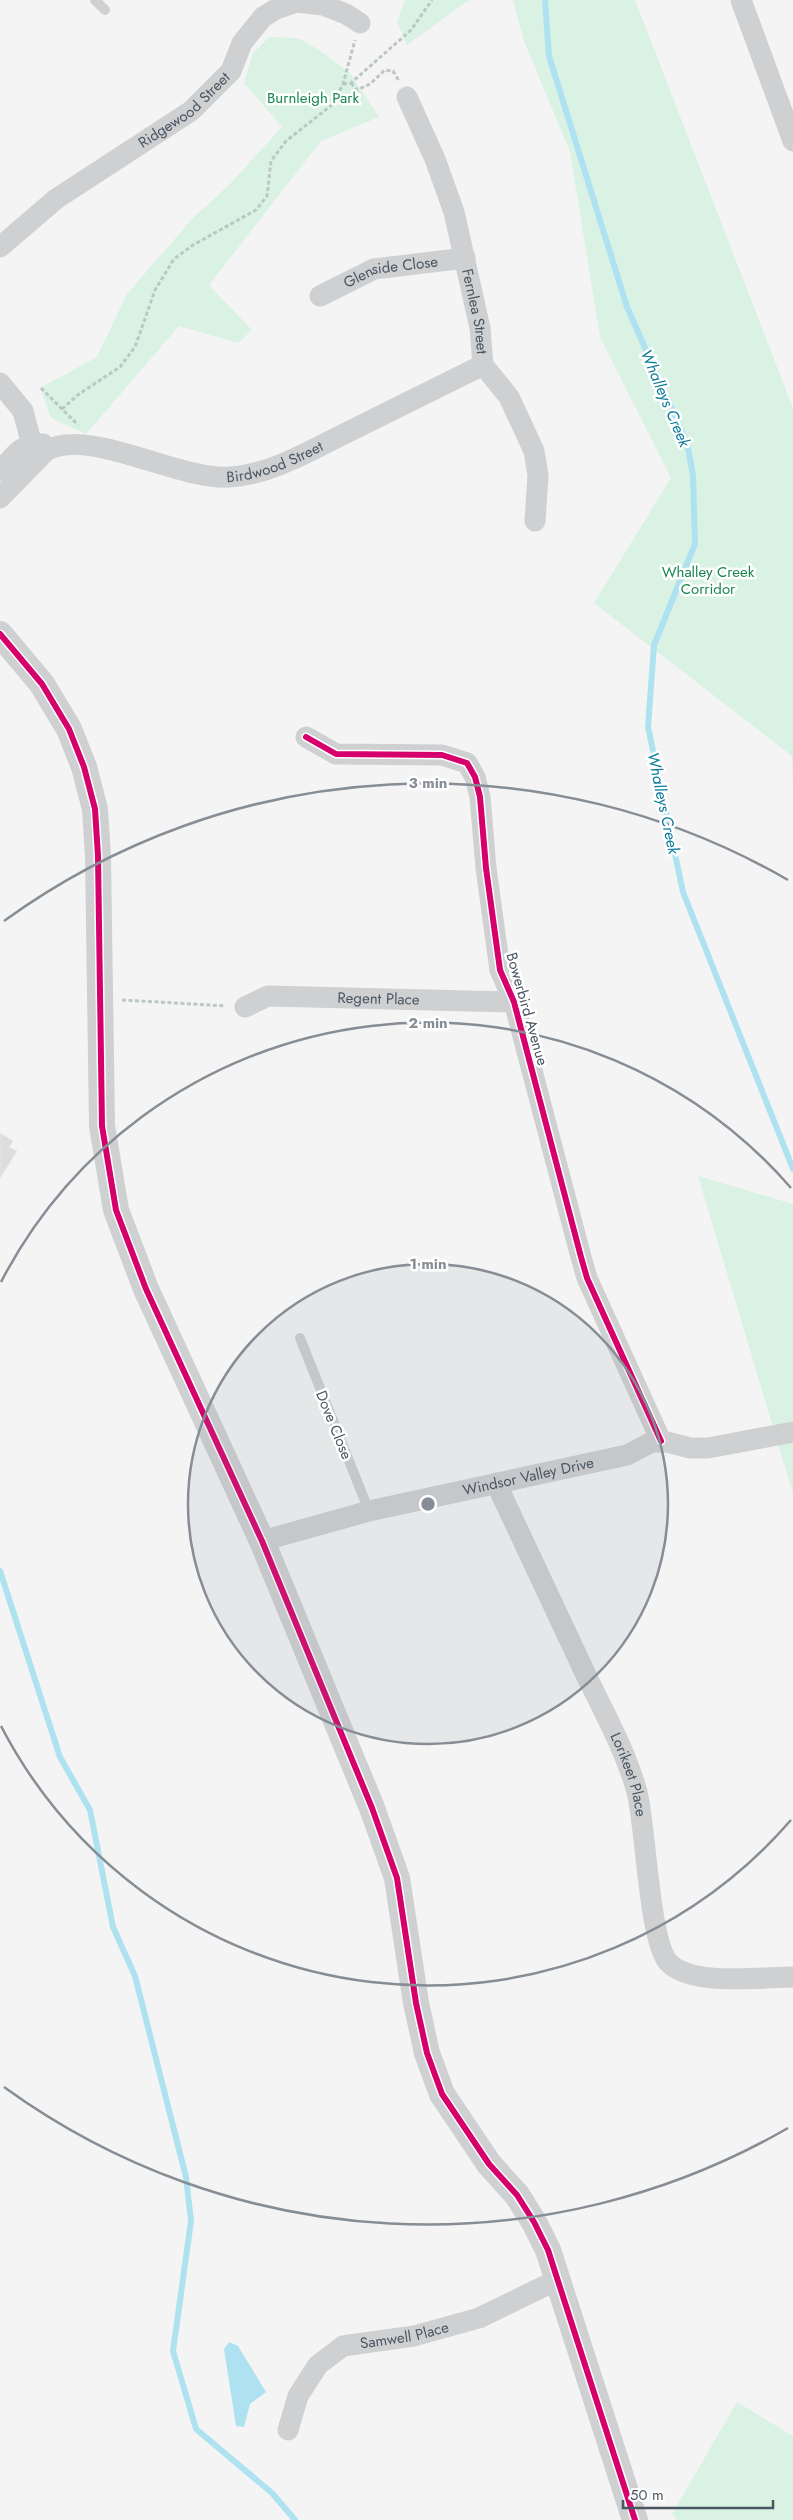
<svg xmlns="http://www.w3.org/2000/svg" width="793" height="2520" viewBox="0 0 793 2520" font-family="Jost,sans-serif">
<rect width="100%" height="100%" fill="#f4f4f4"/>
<g fill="#d9f2e3">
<polygon points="405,0 469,0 407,45 397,22"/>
<polygon points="513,0 635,0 793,408 793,793 792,756 594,603 671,478 600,337 570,152 524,41"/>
<polygon points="269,37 298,38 319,50 350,73 379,117 321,141 209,285 252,330 238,343 179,326 86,434 51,418 40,388 97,357 127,294 193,218 229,185 282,127 244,83 253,53"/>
<polygon points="698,1176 793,1204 793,1494"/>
<polygon points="737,2402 793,2436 793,2520 677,2520 672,2514"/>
</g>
<polygon fill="#aee2f0" points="229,2342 238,2346 266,2392 250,2404 244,2427 236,2426 224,2349"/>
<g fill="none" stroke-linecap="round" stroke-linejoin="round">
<g stroke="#aee2f0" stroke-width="6">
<polyline points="545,0 549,56 627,307 687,443 693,475 695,544 654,645 648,727 683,892 793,1169"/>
<polyline points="0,1571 60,1757 90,1810 113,1927 135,1976 186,2177 191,2221 173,2351 196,2429 272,2493 295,2520"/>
</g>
</g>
<polygon fill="#ddddde" stroke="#e5e6e7" points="0,1133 13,1141 9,1147 17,1151 0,1178"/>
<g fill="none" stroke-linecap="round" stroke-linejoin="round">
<g stroke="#bcc7c4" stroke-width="3" stroke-dasharray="4 2.5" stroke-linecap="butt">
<polyline points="351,83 357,90 370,84 385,70 393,71 399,81"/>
<polyline points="343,84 351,83 411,30 432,0"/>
<polyline points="41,388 78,425"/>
<polyline points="62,409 79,394 120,367 135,347 155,290 174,259 193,245 256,210 267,196 271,161 286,141 333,104 343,84 355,40"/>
<polyline points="122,1000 226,1006"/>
</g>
<g stroke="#ced0d2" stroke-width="10">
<polyline points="95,0 105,10"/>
<polyline points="300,1338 369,1511"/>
</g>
<g stroke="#ced0d2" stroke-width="21">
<polyline points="741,0 793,141"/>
<path id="s1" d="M407 97 435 159 454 212 480 328 483 365 509 397 534 451 538 475 535 521"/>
<path id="s2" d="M0 247 56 199 191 111 231 71 242 43 263 17 276 9 296 2 323 5 346 14 360 23"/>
<path id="s3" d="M320 296 374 269 465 258"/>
<polyline points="0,383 23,411 36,460"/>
<path d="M0 471C12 458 23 441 43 444"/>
<path id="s4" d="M0 498 46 451C88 426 179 481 230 477 273 474 313 449 350 431 394 409 439 387 483 365"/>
<polyline points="306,737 336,754 442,755 467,763 475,777 480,797 486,868 500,970 514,1002 581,1257 587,1278 661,1441"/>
<path id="s5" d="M245 1007 268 996 514 1002"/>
<path id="s6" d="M496 1483C526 1547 556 1611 586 1675 604 1712 626 1752 637 1792 646 1828 649 1940 668 1962 691 1987 761 1977 793 1977"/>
<path id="s7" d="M262 1541 369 1511 627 1455 652 1442H667L690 1448H708L793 1432"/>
<path id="s8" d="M288 2430 298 2396 318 2365 343 2346 414 2336 479 2318 559 2279"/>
</g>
<polyline stroke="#ced0d2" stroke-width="26" points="0,634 42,684 69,729 84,767 95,809 98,856 102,1126 116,1210 146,1289 262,1541 372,1808 397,1878 416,2003 427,2053 442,2094 489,2164 517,2195 534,2222 548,2250 635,2520"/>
<defs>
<g id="cycleway">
<polyline points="0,634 42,684 69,729 84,767 95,809 98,856 102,1126 116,1210 146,1289 262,1541 372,1808 397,1878 416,2003 427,2053 442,2094 489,2164 517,2195 534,2222 548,2250 635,2520"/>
<polyline points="306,737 336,754 442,755 467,763 475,777 480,797 486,868 500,970 514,1002 581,1257 587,1278 661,1441"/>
</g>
</defs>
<use href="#cycleway" stroke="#fff" stroke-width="9"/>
<use href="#cycleway" stroke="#d6006c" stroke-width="6"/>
</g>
<circle cx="428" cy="1504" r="240" fill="#868d94" fill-opacity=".12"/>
<g fill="none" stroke="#868d94" stroke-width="2.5">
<circle cx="428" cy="1504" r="240"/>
<path d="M791 1820A481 481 0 0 1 1 1726M1 1282A481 481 0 0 1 791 1188"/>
<path d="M788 2128A721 721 0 0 1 4 2087M4 921A721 721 0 0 1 788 880"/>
</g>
<g text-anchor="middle" stroke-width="5" stroke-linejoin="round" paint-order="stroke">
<g font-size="15" fill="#17864f" stroke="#fff">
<text x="313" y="103">Burnleigh Park</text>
<text x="708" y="577">Whalley Creek<tspan x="708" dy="17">Corridor</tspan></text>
</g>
<g font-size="15" fill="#4a5661" stroke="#fff">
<text dy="5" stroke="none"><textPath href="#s2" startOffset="230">Ridgewood Street</textPath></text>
<text dy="5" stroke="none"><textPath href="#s3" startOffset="76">Glenside Close</textPath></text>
<text dy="5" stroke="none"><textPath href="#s1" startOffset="226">Fernlea Street</textPath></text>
<text dy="5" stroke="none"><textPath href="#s4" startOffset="302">Birdwood Street</textPath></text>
<text dy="5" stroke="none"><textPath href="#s5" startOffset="136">Regent Place</textPath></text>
<text transform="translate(527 1009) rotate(74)" y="5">Bowerbird Avenue</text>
<text transform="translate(334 1425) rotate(68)" y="5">Dove Close</text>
<text dy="5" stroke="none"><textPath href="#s7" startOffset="274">Windsor Valley Drive</textPath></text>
<text dy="5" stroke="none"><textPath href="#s6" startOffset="321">Lorikeet Place</textPath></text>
<text dy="5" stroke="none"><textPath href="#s8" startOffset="166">Samwell Place</textPath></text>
</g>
<g font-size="16" font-style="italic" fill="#0c7c9b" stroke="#fff">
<text transform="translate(666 398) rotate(67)" y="6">Whalleys Creek</text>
<text transform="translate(664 803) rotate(78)" y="6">Whalleys Creek</text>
</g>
</g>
<circle cx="428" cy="1504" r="8" fill="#868d94" stroke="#fff" stroke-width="2.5"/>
<g font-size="15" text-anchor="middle" font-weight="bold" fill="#868d94" stroke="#fff" stroke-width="5" stroke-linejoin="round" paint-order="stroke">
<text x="428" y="788">3 min</text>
<text x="428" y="1028">2 min</text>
<text x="428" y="1269">1 min</text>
</g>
<path d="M623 2500v8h150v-8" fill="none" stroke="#4a5661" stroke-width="2.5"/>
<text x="630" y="2500" font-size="15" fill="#4a5661" stroke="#ffffff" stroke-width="4" paint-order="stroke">50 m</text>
</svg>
